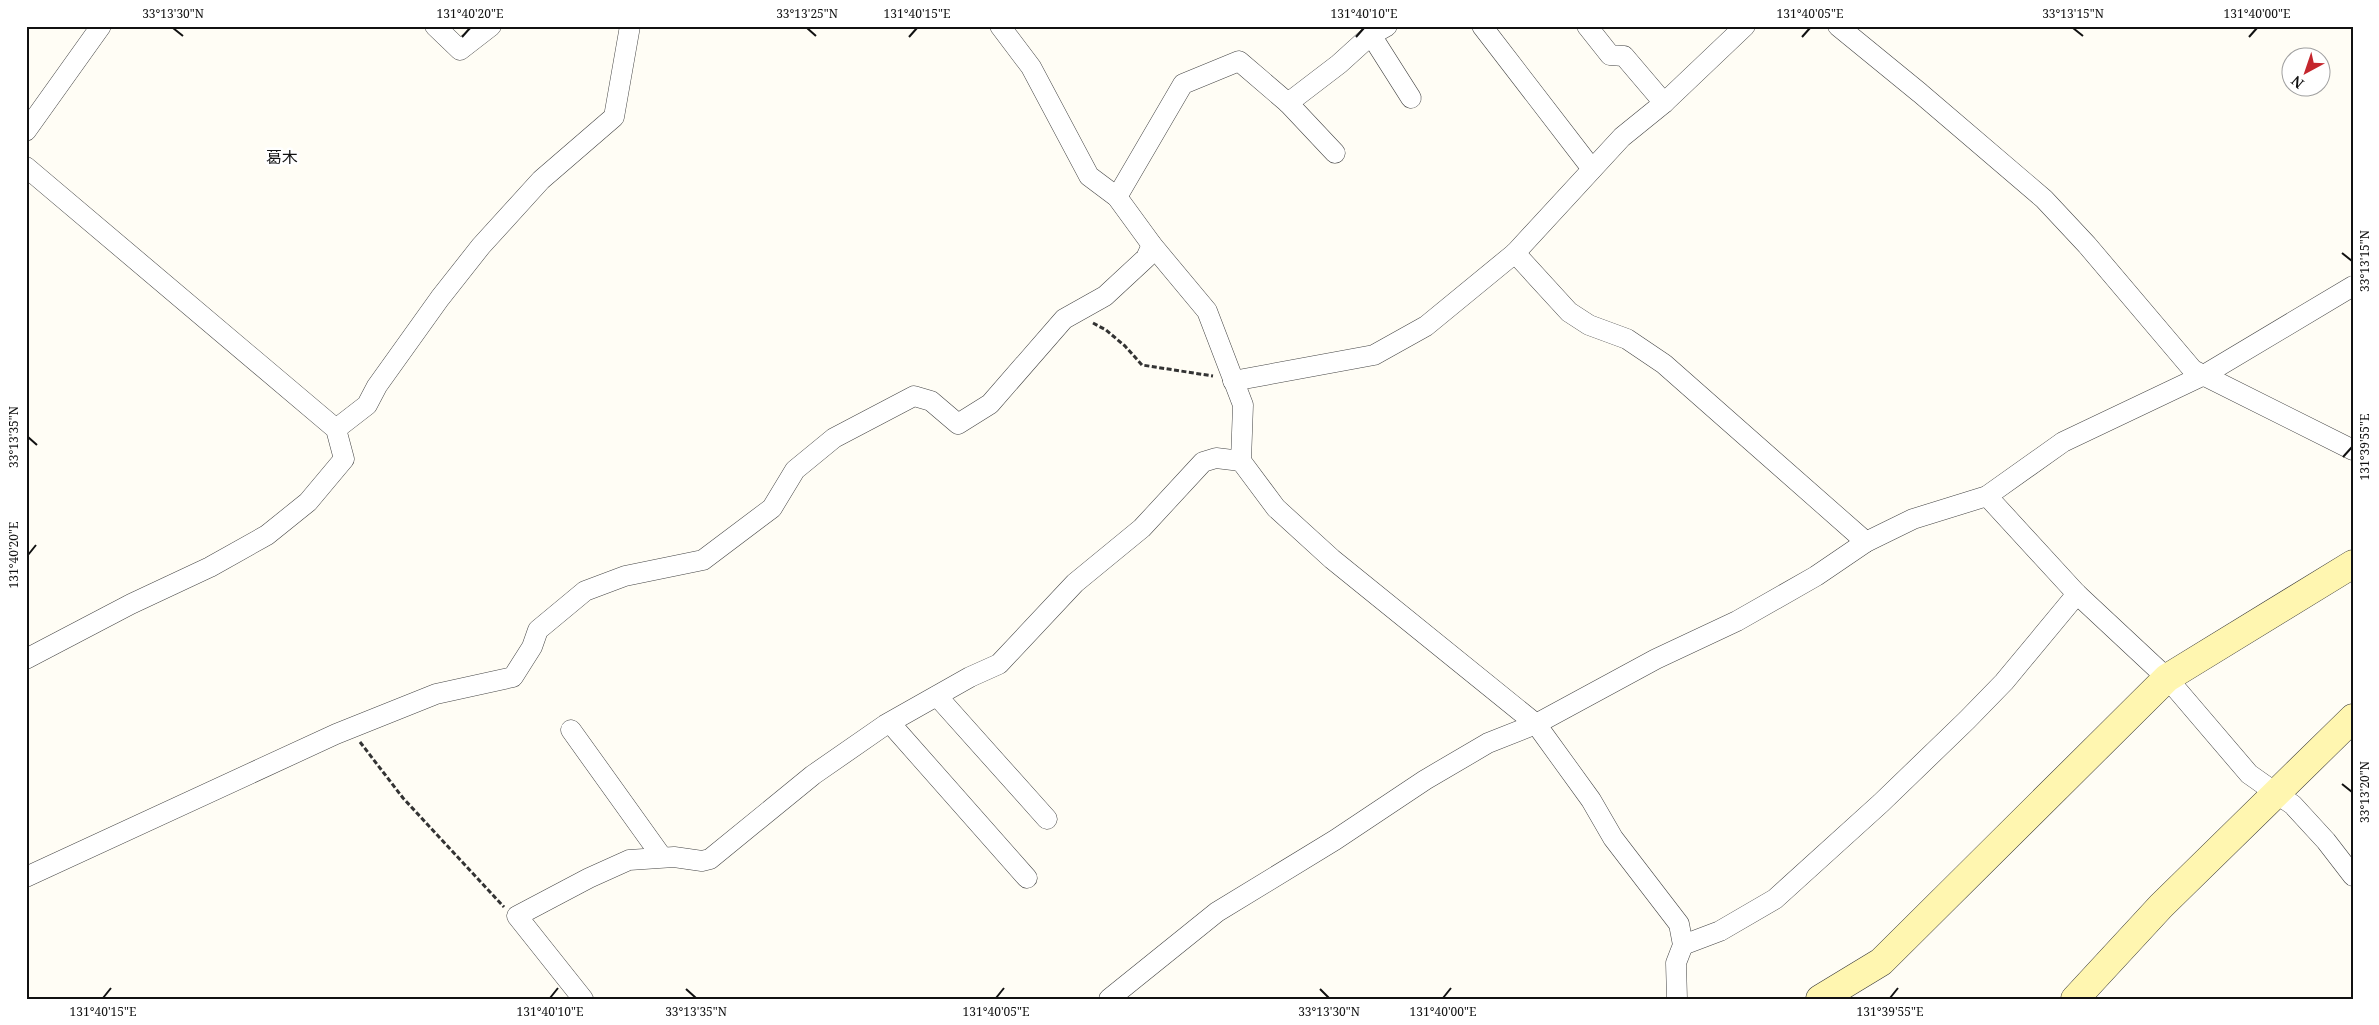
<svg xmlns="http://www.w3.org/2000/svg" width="2379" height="1025" viewBox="0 0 2379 1025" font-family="'Noto Serif','Noto Sans JP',serif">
<rect width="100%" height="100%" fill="#fffdf5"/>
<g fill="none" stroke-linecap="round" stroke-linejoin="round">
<defs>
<g id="street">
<polyline points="435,26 460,50 491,26"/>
<polyline points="1000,26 1031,67 1089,176 1117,197 1152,245 1207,311 1243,405 1241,461 1276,508 1332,559 1536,724 1591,800 1613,838 1679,924 1683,945 1676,963 1677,999"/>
<polyline points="1482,26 1592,169"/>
<polyline points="1587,26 1610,55 1624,56 1664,103"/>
<polyline points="1838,26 1920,93 2044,199 2087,245 2193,370 2353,450"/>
<polyline points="1371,35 1411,98"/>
<polyline points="1288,103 1335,153"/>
<polyline points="26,131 101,26"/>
<polyline points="26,167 336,429 344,459 308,502 267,535 210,567 131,604 26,659"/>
<polyline points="1117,197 1183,84 1239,61 1288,103 1339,64 1371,35 1387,26"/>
<polyline points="1515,253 1569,312 1589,325 1627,339 1664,364 1866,542"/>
<polyline points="1233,381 1374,355 1426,326 1515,253 1622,137 1664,103 1745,26"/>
<polyline points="336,429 367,405 377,386 440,298 481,246 541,180 614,117 630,26"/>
<polyline points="1987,496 2077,594 2167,678 2249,774 2293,805 2326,841 2353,876"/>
<polyline points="937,696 1047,819"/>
<polyline points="890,723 1027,878"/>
<polyline points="571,730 662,857"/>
<polyline points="26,877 336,734 436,694 513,677 532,647 538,630 585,591 625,576 703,560 772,508 795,470 834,438 914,396 931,401 958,424 990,404 1064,319 1105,296 1146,258 1152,245"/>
<polyline points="1683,945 1720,931 1775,899 1881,803 1967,720 2004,682 2077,594"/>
<polyline points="583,999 517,916 589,878 629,860 674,857 702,861 710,859 813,775 885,725 970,677 999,664 1075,583 1142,528 1203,462 1216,458 1241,461"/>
<polyline points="1109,999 1217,912 1335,840 1425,780 1488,743 1536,724 1656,659 1737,621 1816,576 1866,542 1913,519 1987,496 2063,442 2204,375 2353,286"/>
</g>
<g id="secondary">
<polyline points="1820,999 1881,962 2167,678 2353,564"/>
<polyline points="2075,999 2161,906 2353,718"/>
</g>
</defs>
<use href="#street" stroke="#444" stroke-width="21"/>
<use href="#secondary" stroke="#333" stroke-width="29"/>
<g stroke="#333" stroke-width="3" stroke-dasharray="5 2.5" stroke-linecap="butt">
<polyline points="1093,323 1106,330 1125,346 1142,365 1213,376"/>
<polyline points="360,742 403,798 504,907"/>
</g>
<use href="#street" stroke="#fff" stroke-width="20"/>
<use href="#secondary" stroke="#fff6b0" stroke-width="28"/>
</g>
<path fill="none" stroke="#111" stroke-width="2" d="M173 28 183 36M807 28 816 36M2073 28 2083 36M462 37 470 28M909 37 917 28M1356 37 1364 28M1802 37 1810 28M2249 37 2257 28M2342 253 2352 261M28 437 37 445M2343 457 2352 447M28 555 36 545M2342 784 2352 792M686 989 696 998M1320 989 1329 998M103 998 111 988M550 998 558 988M996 998 1004 988M1443 998 1451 988M1890 998 1898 988"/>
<g text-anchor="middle" stroke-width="5" stroke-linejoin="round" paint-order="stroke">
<g font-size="16" fill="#111" stroke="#fff">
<text x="282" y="163">葛木</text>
</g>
</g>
<rect width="2379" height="1025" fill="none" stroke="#ffffff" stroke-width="55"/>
<g transform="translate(2306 72) rotate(220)"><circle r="24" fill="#ffffff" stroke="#a0a0a0"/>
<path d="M0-4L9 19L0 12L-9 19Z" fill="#c4262e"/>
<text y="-8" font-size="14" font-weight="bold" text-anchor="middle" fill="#111111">N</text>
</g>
<rect x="28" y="28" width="2324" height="970" fill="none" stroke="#111" stroke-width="2"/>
<g font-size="12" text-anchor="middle" fill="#111">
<text x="173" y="18">33°13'30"N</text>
<text x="470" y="18">131°40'20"E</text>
<text x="807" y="18">33°13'25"N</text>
<text x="917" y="18">131°40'15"E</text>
<text x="1364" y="18">131°40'10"E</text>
<text x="1810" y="18">131°40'05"E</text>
<text x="2073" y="18">33°13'15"N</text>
<text x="2257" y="18">131°40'00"E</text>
<text transform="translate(2365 261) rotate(-90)" y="4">33°13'15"N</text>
<text transform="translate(14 437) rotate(-90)" y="4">33°13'35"N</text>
<text transform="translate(2365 447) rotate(-90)" y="4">131°39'55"E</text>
<text transform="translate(14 555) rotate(-90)" y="4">131°40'20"E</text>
<text transform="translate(2365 792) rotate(-90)" y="4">33°13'20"N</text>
<text x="103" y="1016">131°40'15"E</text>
<text x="550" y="1016">131°40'10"E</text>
<text x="696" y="1016">33°13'35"N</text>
<text x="996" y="1016">131°40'05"E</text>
<text x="1329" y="1016">33°13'30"N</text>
<text x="1443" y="1016">131°40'00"E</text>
<text x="1890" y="1016">131°39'55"E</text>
</g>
</svg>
